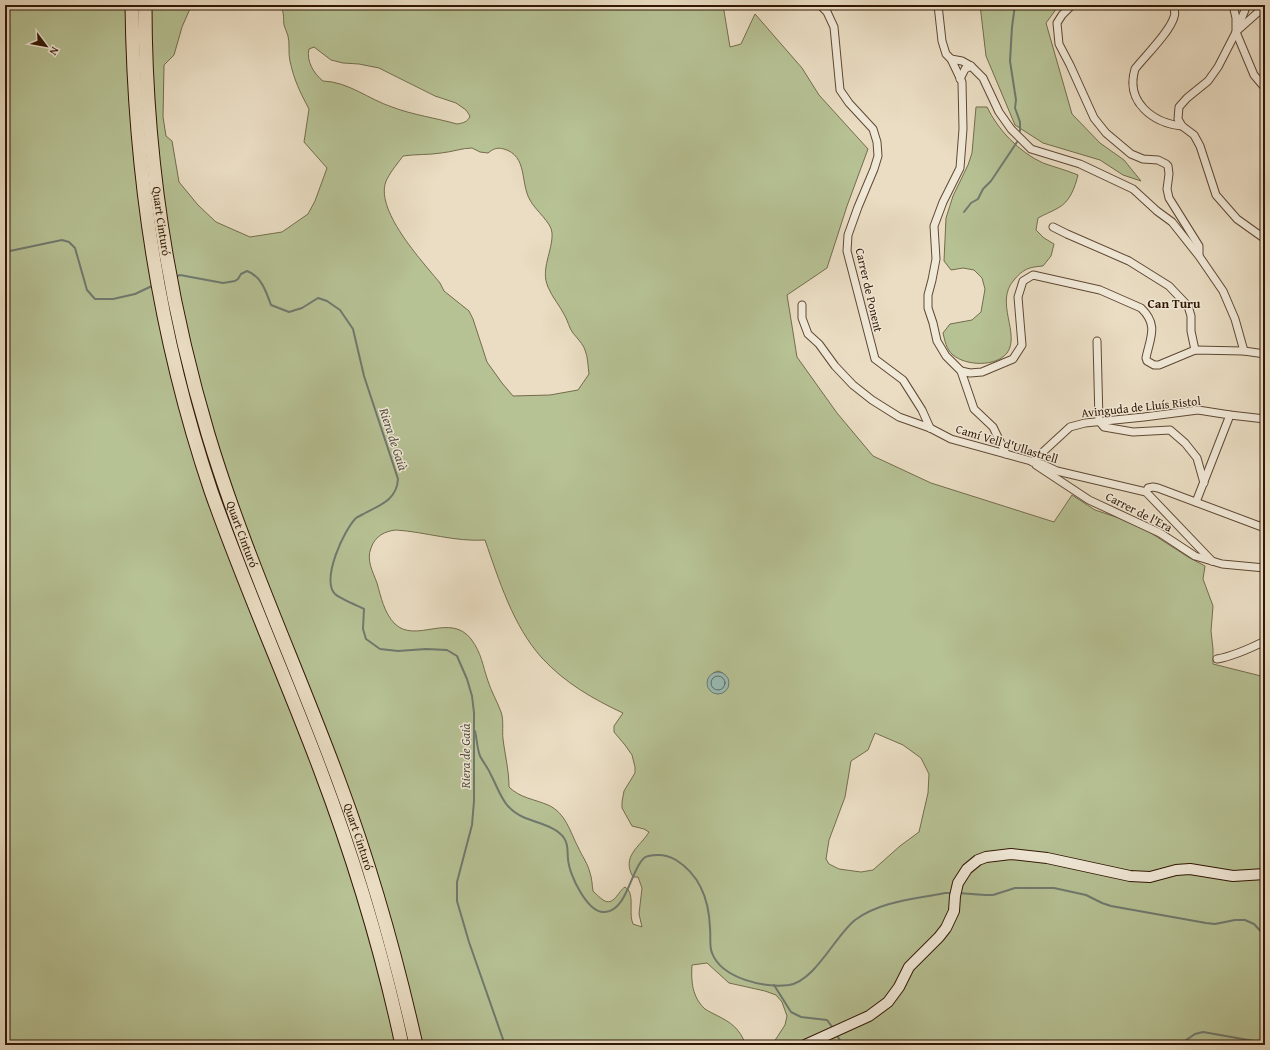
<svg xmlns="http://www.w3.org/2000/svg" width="1270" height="1050" viewBox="0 0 1270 1050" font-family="'Gentium Book Plus',serif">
<rect width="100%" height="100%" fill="#eaddc3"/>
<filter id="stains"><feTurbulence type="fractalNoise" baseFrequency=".005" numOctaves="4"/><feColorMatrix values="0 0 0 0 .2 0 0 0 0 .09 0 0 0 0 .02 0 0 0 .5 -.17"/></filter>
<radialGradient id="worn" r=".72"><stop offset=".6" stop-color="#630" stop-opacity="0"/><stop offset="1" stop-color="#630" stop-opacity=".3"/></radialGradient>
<g fill="#b6c194" stroke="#746c4c" fill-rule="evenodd">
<path d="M5 5H193L189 11 182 27 174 55 164 65 163 117 166 136 172 141 179 182 198 205 216 222 250 237 282 232 308 214 315 201 327 168 304 142 309 109C300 92 294 80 290 61 288 53 290 43 288 36 287 32 285 29 284 25 283 17 285 10 278 5H723L730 47 741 44 755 14 802 68 819 95 868 149 847 206 827 268 787 295 797 357 837 413 873 456 931 483 1054 522 1072 495 1095 510 1137 524 1188 557 1205 566 1203 579 1213 606 1211 631 1213 649V664L1265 677V1045H772L785 1025 787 1016 782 1002 776 995 765 991 729 983 707 963 692 965C691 981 692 997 705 1009 708 1011 712 1013 716 1015 732 1023 739 1028 746 1045H5ZM314 47 331 60 343 63 359 64 379 68 435 96 456 103 466 110 470 116C468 122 463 123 457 124 436 118 413 115 392 107 368 99 349 82 323 81 314 74 306 61 309 49ZM472 148 480 152 488 153C493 149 497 147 504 149 528 156 520 183 530 200 535 210 552 223 552 233 553 251 540 269 548 287 552 297 560 306 565 316 568 321 569 328 573 333 577 338 583 344 585 350 588 357 588 367 589 374L578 390 550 395 513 396 502 383 487 362 473 319 469 311 444 291 440 283C423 262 372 208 387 179 391 171 398 163 403 156 416 154 429 155 441 153 452 152 462 148 472 148ZM396 530C426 532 455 542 485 540 499 580 513 626 542 658 565 683 593 699 623 713L614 726V732L625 745 632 755 635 767V773L624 791 622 802V808L632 826 644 829 649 832C640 847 621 856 633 877H638L642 888 639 914 642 927 633 924 632 921C629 911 635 892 625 887 618 891 614 907 603 900 599 897 596 894 593 891 592 885 592 878 590 873 588 864 582 856 578 847 570 832 566 813 548 805 534 799 520 798 509 787 509 771 505 755 503 739 502 730 504 720 501 712 497 701 491 691 488 681 482 664 482 654 471 639 450 612 416 644 395 624 384 613 381 597 377 583 373 572 366 560 371 548 375 536 385 531 396 530ZM718 671 723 673V692L717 694 713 673ZM875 733 903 745 921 758 929 774 928 793 919 832 900 846 873 870 861 872 839 869 829 864 826 859 829 840 845 797 851 761 868 750Z"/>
<polygon points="980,5 1059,5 1046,23 1072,114 1100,143 1124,160 1141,181 1123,175 1100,160 1043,143 1015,125 986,56"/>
<path d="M976 107H987C998 130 1019 152 1043 163 1054 167 1066 170 1078 175 1075 187 1070 202 1058 208 1051 212 1045 214 1038 218L1036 230 1044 238 1054 244 1051 256 1043 266C1029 267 1023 269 1014 280 994 302 1021 334 1007 353 996 367 966 366 953 355 946 349 945 341 943 333L950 324 972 320 981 312 985 289 982 278 974 270 963 268 951 270 944 261 946 218 953 196 968 165 972 153Z"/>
</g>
<circle fill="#98bbb5" stroke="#6f796e" cx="718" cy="683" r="11"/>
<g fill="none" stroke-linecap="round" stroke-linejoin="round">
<circle stroke="#64695c" stroke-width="1" cx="718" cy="683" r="7"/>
<g stroke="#6f796e" stroke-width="2">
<polyline points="1015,5 1012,27 1010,61 1016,100 1015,108 1020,122 1020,131"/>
<polyline points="964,212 971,203 978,199 983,189 991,181 1017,142"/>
<polyline points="5,252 62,240 69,242 75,248 87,290 95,299 113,299 135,294 154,285"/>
<path d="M175 277 180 275 223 283 235 281 238 279 241 274 247 271C261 276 266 291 271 305L289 312 302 308 318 298 327 301 340 310 353 329 364 376 398 479C397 498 383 504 367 512 364 514 359 516 356 518 344 530 321 579 335 594 339 598 358 606 364 609L363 629 366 639 380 649 398 651 426 649 447 650 457 656 467 679 472 696 474 713V801L472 825 457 882V901L469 942 505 1045"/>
<path d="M475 731C477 739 477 748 480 756 483 762 488 768 491 775 500 792 503 808 523 817 536 823 556 826 564 838 569 845 567 852 568 859 569 875 588 914 605 912 627 911 631 869 644 858 648 855 654 855 658 855 664 855 671 857 676 860 700 875 709 900 710 928 711 936 709 946 712 953 722 979 765 988 789 985 815 981 835 936 855 920 880 901 916 899 945 893H952"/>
<polyline points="958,893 985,895 993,895 1015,888 1054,888 1086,895 1102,903 1111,906 1206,923 1215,924 1235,920 1245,920 1254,924 1265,936"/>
<polyline points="774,985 791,1012 801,1017 827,1020 833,1028"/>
<polyline points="836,1034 843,1045"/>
<polyline points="1179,1045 1195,1034 1203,1032 1254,1041 1261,1045"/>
</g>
<defs>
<g id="street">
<polyline points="820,5 827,12 834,27 840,90 849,103 873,129 877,142 878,156 874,169 858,207 848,235 847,251 875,359 903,380 922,410 930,428"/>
<polyline points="938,5 942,41 946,54 951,59 962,61 971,66 983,78 999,112 1011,129 1031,149 1080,164 1133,189 1157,211 1172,222 1199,256 1223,291 1235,319 1244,351"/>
<polyline points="1072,5 1062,15 1057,23 1059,44 1070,65 1094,118 1106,133 1131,154 1143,159 1158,160 1166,164 1168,166 1169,174 1167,189 1169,198 1199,246 1199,255"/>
<path d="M1173 5C1174 9 1176 13 1174 17 1170 32 1145 56 1135 69 1125 102 1153 123 1182 126"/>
<polyline points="1233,5 1236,18 1236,32 1254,75 1265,88"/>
<polyline points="1247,5 1236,32 1218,67 1208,81 1187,98 1179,107 1178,119 1182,126 1194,135 1200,146 1216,195 1237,219 1265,239"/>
<polyline points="1238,30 1265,6"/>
<polyline points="951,59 962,82 963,129 960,168 943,202 934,226 936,259 932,280 928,295 928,308 933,323 937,341 946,356 961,371 974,409 993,427 1006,454"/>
<polyline points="960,79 965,69 971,66"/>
<polyline points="1053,227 1067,234 1129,261 1169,286 1188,306 1191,316 1191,331 1195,350"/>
<polyline points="802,305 802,318 808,334 819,344 835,366 853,385 872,400 899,417 930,428 951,439 1042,464 1057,471 1146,492 1212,561"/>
<polyline points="1097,341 1099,421 1104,427 1133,432 1170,430 1185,443 1197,458 1204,483"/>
<path d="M961 371 970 373 982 372 1013 359 1022 345 1018 297 1023 281 1033 275 1100 290 1141 308C1159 325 1150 338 1146 358L1147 361 1154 365H1159L1195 350 1244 351 1265 354"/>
<polyline points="1032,462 1070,427 1085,423 1144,417 1198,410 1230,415 1265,419"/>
<polyline points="1036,465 1089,500 1160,533 1195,556 1222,564 1265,568"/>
<polyline points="1146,492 1148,488 1153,487 1158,488 1262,527 1265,520"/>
<polyline points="1196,502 1230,415"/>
<path d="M1217 659C1234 656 1249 649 1265 641"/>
</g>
<polyline id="secondary" points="805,1045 869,1016 888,1002 899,987 909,967 939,937 946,928 954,911 955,896 958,883 967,869 978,860 986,857 1011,854 1047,858 1130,876 1150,877 1176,870 1190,869 1233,876 1265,874"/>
<g id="highway">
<path d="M132 5C134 170 158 334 211 491 244 585 285 676 320 769 354 859 382 951 402 1045"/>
<path id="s1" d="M145 5C145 149 167 296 208 434 244 554 297 667 340 784 372 870 396 956 416 1045"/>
</g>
</defs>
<use href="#street" stroke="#5f4834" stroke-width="9"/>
<use href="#secondary" stroke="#311704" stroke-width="12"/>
<use href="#highway" stroke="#311704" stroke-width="15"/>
<use href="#street" stroke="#f1e9d8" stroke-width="7"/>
<use href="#secondary" stroke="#f1e9d8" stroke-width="10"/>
<use href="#highway" stroke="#eaddc3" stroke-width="13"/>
</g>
<g text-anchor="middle" stroke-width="3" stroke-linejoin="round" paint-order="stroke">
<g font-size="12" fill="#311704" stroke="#f1e9d8">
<text dy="4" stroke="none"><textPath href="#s1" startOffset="217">Quart Cinturó</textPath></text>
<text transform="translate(869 290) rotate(77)" y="4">Carrer de Ponent</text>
<text transform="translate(1141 407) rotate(-6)" y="4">Avinguda de Lluís Ristol</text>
<text transform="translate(1007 444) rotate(17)" y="4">Camí Vell d'Ullastrell</text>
<text transform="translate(1139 512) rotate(27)" y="4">Carrer de l'Era</text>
<text dy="4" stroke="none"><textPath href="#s1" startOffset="541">Quart Cinturó</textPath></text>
<text dy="4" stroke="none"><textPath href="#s1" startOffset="865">Quart Cinturó</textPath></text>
</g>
<g font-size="13" font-weight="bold" fill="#311704" stroke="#f1e9d8">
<text x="1174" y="308">Can Turu</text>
</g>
<g font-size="13" font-style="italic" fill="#555042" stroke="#f1e9d8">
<text transform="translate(394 439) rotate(72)" y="5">Riera de Gaià</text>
<text transform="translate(465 756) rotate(-90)" y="5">Riera de Gaià</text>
</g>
</g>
<rect width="1270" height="1050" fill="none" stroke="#eaddc3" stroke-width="20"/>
<rect x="6" y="6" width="1258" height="1038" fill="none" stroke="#311704" stroke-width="2"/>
<rect x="10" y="10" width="1250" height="1030" fill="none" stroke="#311704"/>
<g transform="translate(46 46) rotate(122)" stroke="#f1e9d8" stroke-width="3" paint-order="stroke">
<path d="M0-3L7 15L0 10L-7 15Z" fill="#311704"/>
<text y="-6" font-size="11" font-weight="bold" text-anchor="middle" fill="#311704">N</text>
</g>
<rect width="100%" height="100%" filter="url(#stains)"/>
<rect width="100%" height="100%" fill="url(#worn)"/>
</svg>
